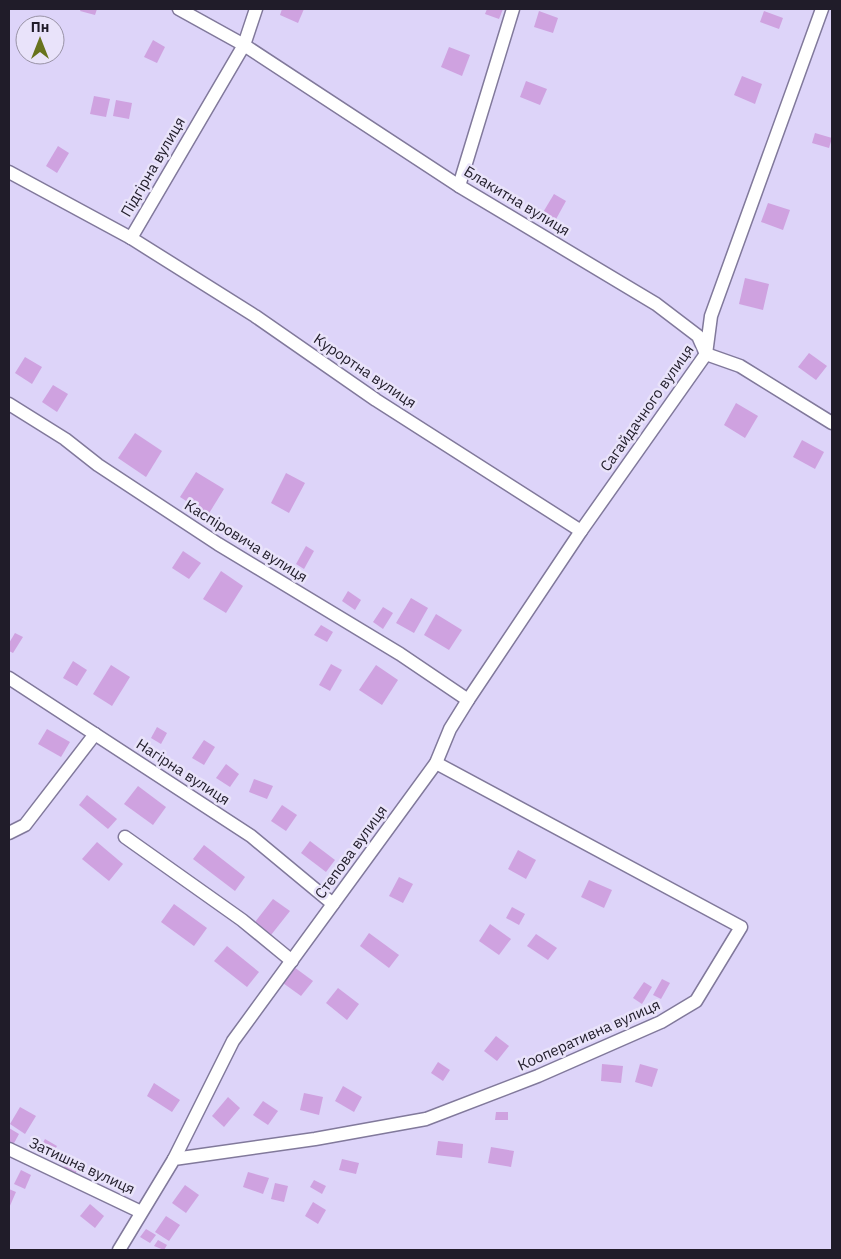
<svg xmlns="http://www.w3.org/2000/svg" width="841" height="1259" viewBox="0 0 841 1259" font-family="'IBM Plex Sans',sans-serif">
<rect width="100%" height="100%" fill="#ddd4f9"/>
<g fill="#cfa2e0">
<polygon points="81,9 97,9 95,15 80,11"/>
<polygon points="282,9 304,9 298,23 280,15"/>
<polygon points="487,9 503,9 499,19 485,14"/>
<polygon points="539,11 558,18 553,33 534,27"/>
<polygon points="764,11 783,18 779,29 760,22"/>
<polygon points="153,40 165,47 157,63 144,57"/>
<polygon points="449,47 470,55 462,76 441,67"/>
<polygon points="742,76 762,84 755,104 734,95"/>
<polygon points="526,81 547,89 540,105 520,97"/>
<polygon points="94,96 110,99 106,117 90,114"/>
<polygon points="116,100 132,103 129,119 113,116"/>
<polygon points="815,133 832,138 829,148 812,143"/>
<polygon points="58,146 69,153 57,173 46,166"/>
<polygon points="554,194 566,201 555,221 542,214"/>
<polygon points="768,203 790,210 783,230 761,222"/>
<polygon points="745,278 769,284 763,310 739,304"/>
<polygon points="809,353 827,366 816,380 798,367"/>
<polygon points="25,357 42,367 32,384 15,373"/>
<polygon points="53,385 68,394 57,412 42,402"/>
<polygon points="736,403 758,416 745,438 724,425"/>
<polygon points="135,433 162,451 146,477 118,458"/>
<polygon points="802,440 824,452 815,469 793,457"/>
<polygon points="196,472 224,489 208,515 180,497"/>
<polygon points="286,473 305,483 289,513 271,503"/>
<polygon points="306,546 314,551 304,569 296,564"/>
<polygon points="183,551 201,563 189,579 172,568"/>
<polygon points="221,571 243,586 226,613 203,599"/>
<polygon points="348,591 361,600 355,610 342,601"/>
<polygon points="411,598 428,608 414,633 396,623"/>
<polygon points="383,607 393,613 383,629 373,622"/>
<polygon points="436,614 462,630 449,650 424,635"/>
<polygon points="321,625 333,632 327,642 314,635"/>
<polygon points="15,633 23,637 13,653 9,651 9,643"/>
<polygon points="73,661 87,670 77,686 63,678"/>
<polygon points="331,664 342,670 330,691 319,685"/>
<polygon points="111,665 130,677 112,706 93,694"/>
<polygon points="376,665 398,680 382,705 359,690"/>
<polygon points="157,727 167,733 161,744 151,738"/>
<polygon points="47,729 70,742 61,757 38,744"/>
<polygon points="204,740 215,747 204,765 192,758"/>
<polygon points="226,764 239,774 230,787 216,778"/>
<polygon points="254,779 273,786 267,799 249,792"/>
<polygon points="138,786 166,807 153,825 124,804"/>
<polygon points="87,795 117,819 108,829 79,805"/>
<polygon points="282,805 297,815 286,831 271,821"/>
<polygon points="310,841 335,860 326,872 301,853"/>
<polygon points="97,842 123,864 109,881 82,859"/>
<polygon points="204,845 245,877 235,891 193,859"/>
<polygon points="518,850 536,860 526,879 508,869"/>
<polygon points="399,877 413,884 403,903 389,896"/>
<polygon points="589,880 612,890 604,908 581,897"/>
<polygon points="273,899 290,911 271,935 255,922"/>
<polygon points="174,904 207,928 194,946 161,922"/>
<polygon points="512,907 525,914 519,925 506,918"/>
<polygon points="490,924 511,939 499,955 479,941"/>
<polygon points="369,933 399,955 389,968 360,946"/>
<polygon points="536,934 557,948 548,960 527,946"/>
<polygon points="227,946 259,972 247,987 214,961"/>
<polygon points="294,967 313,981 301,996 283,983"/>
<polygon points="662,979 670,983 661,999 653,995"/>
<polygon points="644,982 652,987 642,1004 633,998"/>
<polygon points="338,988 359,1004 347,1020 326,1003"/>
<polygon points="496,1036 509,1046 497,1061 484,1051"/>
<polygon points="438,1062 450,1070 443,1081 431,1073"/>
<polygon points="602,1064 623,1066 621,1083 601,1081"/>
<polygon points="640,1064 658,1069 652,1087 635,1082"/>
<polygon points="154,1083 180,1100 172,1112 147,1096"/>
<polygon points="343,1086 362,1097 354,1112 335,1101"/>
<polygon points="304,1093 323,1097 319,1115 300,1110"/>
<polygon points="228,1097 240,1108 224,1127 212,1116"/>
<polygon points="263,1101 278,1111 268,1125 253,1115"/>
<polygon points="20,1107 36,1116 25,1134 10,1124"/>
<polygon points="496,1112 508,1112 508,1120 495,1120"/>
<polygon points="9,1128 19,1134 13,1145 9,1143"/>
<polygon points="45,1139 57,1146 50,1158 38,1152"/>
<polygon points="438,1141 463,1144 462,1158 436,1155"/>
<polygon points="491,1147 514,1151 511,1167 488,1163"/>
<polygon points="69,1156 81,1162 75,1175 63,1170"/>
<polygon points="342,1159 359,1163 356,1174 339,1170"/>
<polygon points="21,1170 31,1175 25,1189 14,1184"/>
<polygon points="248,1172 269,1178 263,1194 243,1187"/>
<polygon points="314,1180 326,1186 322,1194 310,1187"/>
<polygon points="275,1183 288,1186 284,1202 271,1199"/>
<polygon points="185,1185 199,1195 186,1213 172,1203"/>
<polygon points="9,1189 16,1192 9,1208"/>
<polygon points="313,1202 326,1210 318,1224 305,1216"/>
<polygon points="90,1204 104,1216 95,1228 80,1216"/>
<polygon points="166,1216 180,1225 169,1241 155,1232"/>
<polygon points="146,1229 156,1235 150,1243 140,1237"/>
<polygon points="158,1240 167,1245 164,1250 154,1246"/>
</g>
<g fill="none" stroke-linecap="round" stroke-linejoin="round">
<defs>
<g id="minor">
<polyline points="179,9 244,45 459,186 656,304 698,336 706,354 740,366 832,423"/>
<polyline points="9,172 131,238 255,316 376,400 581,531"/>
<polyline points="459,186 513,9"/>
<polyline points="131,238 244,45 256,9"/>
<polyline points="9,404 65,439 98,465 218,544 400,654 468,700"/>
<polyline points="9,678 251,836 333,904"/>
<polyline points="9,833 25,825 95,734"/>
<polyline points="125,837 242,920 292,961"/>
<polyline points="9,1149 141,1212"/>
<polyline points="174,1159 233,1041 436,763 450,729 468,700 581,531 706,354 711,316 822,9"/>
<polyline points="119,1250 174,1159 315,1139 426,1119 538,1076 661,1022 696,1001 741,927 436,763"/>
</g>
</defs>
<use href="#minor" stroke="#81799b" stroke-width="15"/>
<use href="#minor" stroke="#fff" stroke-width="12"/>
</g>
<g text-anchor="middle" stroke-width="5" stroke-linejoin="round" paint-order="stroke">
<g font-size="15" fill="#201c29" stroke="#e9e3fa">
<text transform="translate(153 167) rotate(-60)" y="5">Підгірна вулиця</text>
<text transform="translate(517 201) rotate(31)" y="5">Блакитна вулиця</text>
<text transform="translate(365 371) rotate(34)" y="5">Курортна вулиця</text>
<text transform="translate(647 408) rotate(-55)" y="5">Сагайдачного вулиця</text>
<text transform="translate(246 541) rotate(32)" y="5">Каспіровича вулиця</text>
<text transform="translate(183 772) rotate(33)" y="5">Нагірна вулиця</text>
<text transform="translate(351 852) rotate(-54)" y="5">Степова вулиця</text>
<text transform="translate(589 1035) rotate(-24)" y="5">Кооперативна вулиця</text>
<text transform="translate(82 1166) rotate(25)" y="5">Затишна вулиця</text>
</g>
</g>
<rect width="841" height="1259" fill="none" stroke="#201c29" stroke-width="20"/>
<g transform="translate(40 40)"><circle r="24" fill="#e9e3fa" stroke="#9993a6"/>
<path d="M0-4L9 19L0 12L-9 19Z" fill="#68731d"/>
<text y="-8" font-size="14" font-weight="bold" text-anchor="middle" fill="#201c29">Пн</text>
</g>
</svg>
